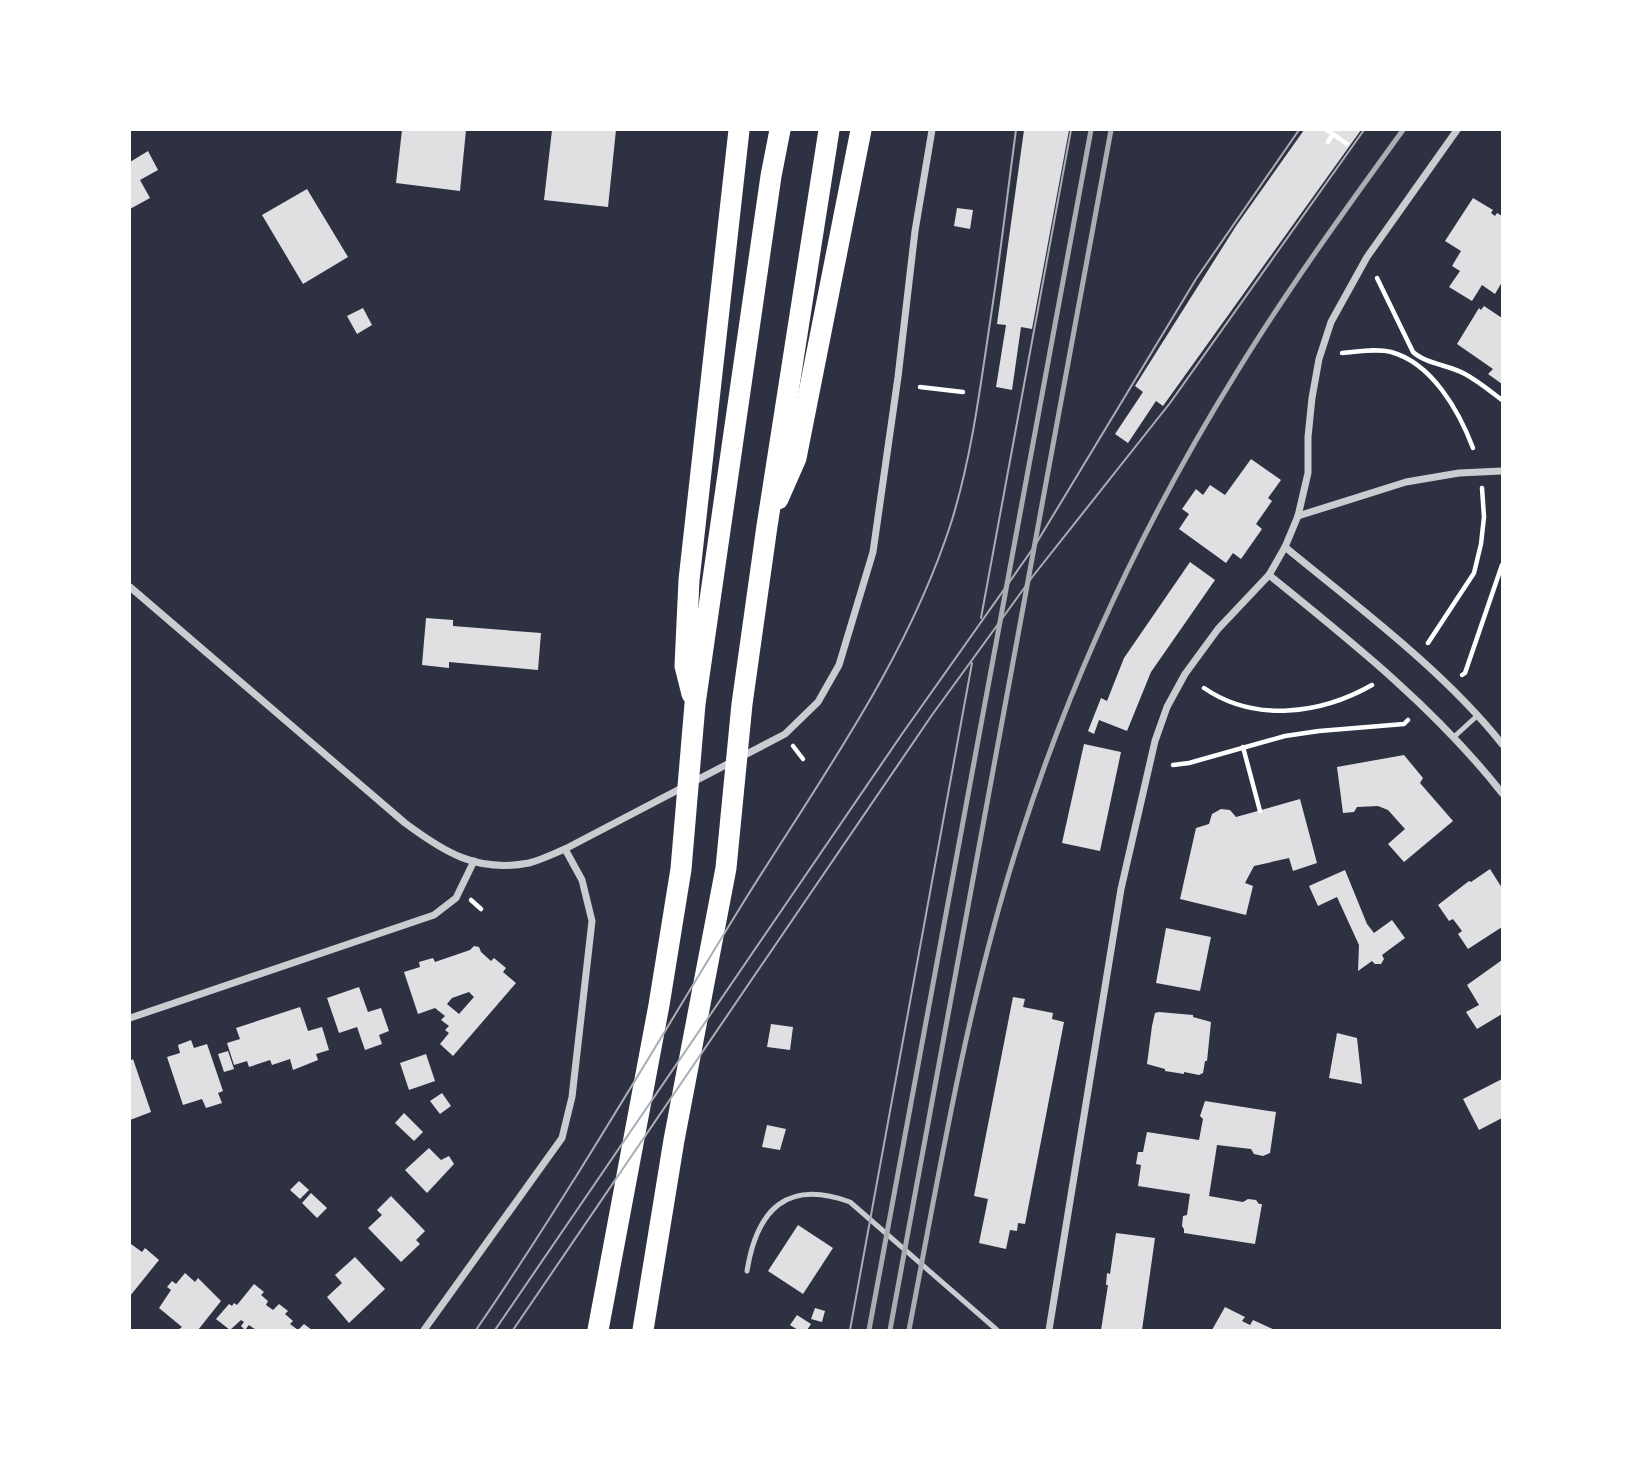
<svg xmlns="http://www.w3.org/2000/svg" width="1632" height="1460" viewBox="0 0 1632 1460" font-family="Karla,sans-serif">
<rect width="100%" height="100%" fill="#2d3142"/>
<g fill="#e0e0e3" fill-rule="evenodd">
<polygon points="402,130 466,130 460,191 396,183"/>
<polygon points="552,130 616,130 608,207 544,200"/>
<polygon points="1024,130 1069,130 1032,329 1021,327 1012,390 996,387 1006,325 997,324"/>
<polygon points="1304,130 1361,130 1163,406 1156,401 1128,443 1115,434 1143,392 1135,386 1236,226"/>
<polygon points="148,151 158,170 140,180 150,198 130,209 130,162"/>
<polygon points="307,189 348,257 303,284 262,215"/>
<polygon points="1473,198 1493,210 1491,213 1495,216 1497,213 1502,216 1502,282 1495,294 1482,285 1472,301 1449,287 1460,271 1452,266 1461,251 1445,241"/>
<polygon points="957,208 973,210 970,229 954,226"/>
<polygon points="1484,306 1502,318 1502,384 1488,374 1493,369 1457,344 1479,308 1481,310"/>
<polygon points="363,308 372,325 357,334 347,316"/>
<polygon points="1251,459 1281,480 1268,498 1272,501 1256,524 1262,529 1241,559 1233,553 1226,563 1179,529 1189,514 1182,509 1196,489 1203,495 1210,485 1225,495"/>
<polygon points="1190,562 1215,580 1151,672 1127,731 1099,720 1094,734 1088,731 1101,698 1107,701 1124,658"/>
<polygon points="426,618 453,620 453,626 541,633 538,670 449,662 449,668 422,665"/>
<polygon points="1084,744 1121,752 1100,851 1062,843"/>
<polygon points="1404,755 1423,778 1420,783 1453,821 1404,862 1388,844 1405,829 1388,810 1378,806 1357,807 1354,812 1343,813 1337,767"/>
<polygon points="1300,799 1317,863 1293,871 1289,858 1254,866 1245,883 1253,886 1246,915 1180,899 1196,828 1209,824 1212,814 1221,809 1230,810 1236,817"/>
<polygon points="1490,869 1502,888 1502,927 1468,949 1458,934 1462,931 1453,919 1449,921 1438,905 1469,881 1471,882"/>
<polygon points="1345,870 1367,924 1374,933 1392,920 1405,938 1382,955 1384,959 1381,964 1375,964 1372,961 1358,971 1359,945 1337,897 1318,906 1309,886"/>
<polygon points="1166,928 1211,937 1200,991 1156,983"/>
<path d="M474 946 479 947 481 952 491 961 494 958 506 968 503 972 516 983 453 1056 440 1044 449 1033 445 1030 449 1026 441 1020 445 1016 435 1008 418 1014 404 972 420 967 419 962 433 958 435 962 470 950ZM469 992 474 997 459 1014 447 1004 452 998Z"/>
<polygon points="1502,960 1502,1014 1477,1029 1466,1012 1479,1005 1467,985"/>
<polygon points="359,987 368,1012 381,1008 389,1031 379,1035 382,1044 365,1050 357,1027 339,1033 327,998"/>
<polygon points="1013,997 1025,999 1023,1007 1053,1013 1052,1019 1064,1022 1025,1224 1018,1223 1017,1231 1010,1230 1006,1249 979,1243 988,1199 974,1196"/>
<polygon points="300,1007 308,1031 322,1027 329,1050 316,1054 318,1060 293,1070 290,1059 272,1065 270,1060 249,1067 247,1061 234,1065 227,1043 240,1039 236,1028"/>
<polygon points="1159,1012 1193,1015 1193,1017 1211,1022 1207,1061 1205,1061 1203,1073 1199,1075 1184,1072 1184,1074 1165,1071 1165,1069 1147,1064 1152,1026 1155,1013"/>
<polygon points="771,1024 793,1027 790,1050 767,1047"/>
<polygon points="1337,1033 1357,1038 1362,1084 1329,1078"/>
<polygon points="191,1040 194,1048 207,1044 223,1091 218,1093 222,1103 206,1108 202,1099 183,1105 167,1057 180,1053 178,1045"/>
<polygon points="228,1051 234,1069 224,1072 218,1054"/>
<polygon points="426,1054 435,1081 409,1090 400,1063"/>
<polygon points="133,1059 151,1112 130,1120 130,1061"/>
<polygon points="1502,1079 1502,1118 1479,1130 1463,1099"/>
<polygon points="442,1093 451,1106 440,1114 430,1101"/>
<polygon points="1205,1101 1276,1112 1270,1153 1263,1156 1254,1154 1251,1149 1217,1145 1209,1196 1243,1202 1248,1199 1256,1200 1259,1204 1262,1204 1255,1244 1184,1233 1184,1229 1182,1226 1183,1216 1187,1215 1190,1194 1138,1186 1141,1165 1136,1164 1138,1152 1143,1152 1147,1132 1199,1140 1203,1119 1200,1116"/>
<polygon points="404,1113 423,1132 414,1141 395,1123"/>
<polygon points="767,1125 786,1129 780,1150 762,1147"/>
<polygon points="429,1148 441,1160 449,1156 454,1164 427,1193 405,1170"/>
<polygon points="299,1181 309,1190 300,1199 290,1190"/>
<polygon points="311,1193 327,1208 317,1218 302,1203"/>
<polygon points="391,1196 425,1231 416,1240 420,1244 401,1262 368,1228 382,1215 377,1210"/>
<polygon points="798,1225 833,1248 803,1294 768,1271"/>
<polygon points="1116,1233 1155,1238 1142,1330 1101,1330 1108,1285 1106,1285 1107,1273 1110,1274"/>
<polygon points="131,1244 142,1252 145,1248 159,1260 130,1296 130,1246"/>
<polygon points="355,1257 385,1289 349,1323 327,1297 342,1283 335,1275"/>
<polygon points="185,1273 195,1282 198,1278 221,1301 198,1330 178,1330 182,1327 159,1308 171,1290 167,1287 172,1281 176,1284"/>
<polygon points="254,1284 264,1292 261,1295 268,1301 266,1305 273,1310 279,1304 288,1311 285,1314 293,1321 290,1324 298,1330 304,1324 312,1330 256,1330 249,1325 245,1330 241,1326 244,1322 241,1320 230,1330 216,1319 229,1304 232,1306 234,1303 237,1305"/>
<polygon points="1225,1307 1245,1317 1242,1321 1250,1325 1253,1320 1275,1330 1212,1330"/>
<polygon points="815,1308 825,1311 822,1322 811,1319"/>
<polygon points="797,1315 811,1324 807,1330 798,1330 790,1325"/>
</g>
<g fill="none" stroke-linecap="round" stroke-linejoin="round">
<g stroke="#fff" stroke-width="4.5">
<polyline points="1327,130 1347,144"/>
<polyline points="1328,142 1333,134"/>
<path d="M1377 278 1413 352C1426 364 1449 365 1465 374 1478 381 1490 391 1502 400"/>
<path d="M1342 353C1357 352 1376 348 1391 352 1432 363 1459 411 1473 448"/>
<polyline points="920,387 963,392"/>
<polyline points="1428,643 1474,573 1481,544 1484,517 1482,488"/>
<polyline points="1462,675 1465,673 1502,565"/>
<path d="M1204 688C1255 723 1321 714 1372 685"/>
<polyline points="793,746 803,759"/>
<polyline points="1243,747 1260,811"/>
<polyline points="1173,765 1189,763 1285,736 1319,731 1404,724 1408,720"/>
<polyline points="471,900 481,909"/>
</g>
<g stroke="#caccd0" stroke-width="5">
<polyline points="1455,736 1478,715"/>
<path d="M747 1271C757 1209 787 1179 850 1202L997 1330"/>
</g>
<g stroke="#caccd0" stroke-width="7">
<polyline points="1298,516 1406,482 1459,473 1502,471"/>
<path d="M1285 547C1358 607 1444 671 1502 744"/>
<path d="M1269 575C1352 642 1436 709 1502 793"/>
<path d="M130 587 405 823C444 852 477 873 529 863 541 860 553 854 565 849L785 734 818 702 839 665 873 552 898 377 915 231 932 130"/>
<polyline points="130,1018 434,915 456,898 474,861"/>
<polyline points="424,1330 562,1138 572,1097 592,921 582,880 565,849"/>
<polyline points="1049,1330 1121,889 1155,741 1167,707 1185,674 1218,629 1269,575 1285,547 1298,516 1308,473 1308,437 1312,398 1319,359 1331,322 1367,257 1457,130"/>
</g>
<g stroke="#fff" stroke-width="21">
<polyline points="778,499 796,458 861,130"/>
<polyline points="692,694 685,666 689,580 739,130"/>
<polyline points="598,1330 659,1005 681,869 695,704 771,176 780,130"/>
<polyline points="643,1330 674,1140 726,868 742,704 767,526 829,130"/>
</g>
<g stroke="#abadb3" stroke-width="2">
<polyline points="981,618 1071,130"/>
<path d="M476 1330C571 1191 655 1046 743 903 820 779 907 661 952 520 973 451 981 381 992 309 1001 250 1008 189 1016 130"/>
<polyline points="495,1330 902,734 1034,547 1196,279 1299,130"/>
<polyline points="513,1330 932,715 1033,576 1170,403 1364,130"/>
<polyline points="850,1330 972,663"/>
</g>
<g stroke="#abadb3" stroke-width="5">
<polyline points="869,1330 1091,130"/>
<polyline points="890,1330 1111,130"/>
<path d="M909 1330C941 1164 968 997 1021 835 1073 673 1146 519 1235 375 1287 290 1345 210 1403 130"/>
</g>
</g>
<rect width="1632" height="1460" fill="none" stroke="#ffffff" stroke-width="262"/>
</svg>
